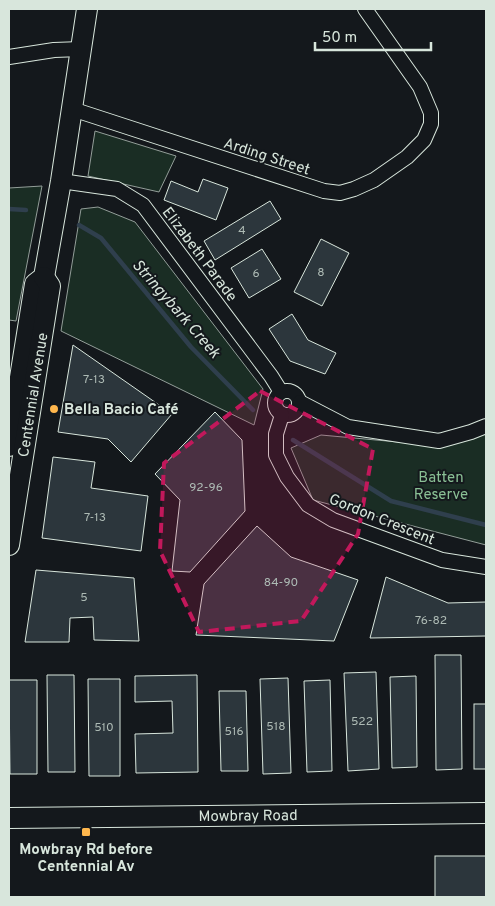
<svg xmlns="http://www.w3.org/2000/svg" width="495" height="906" viewBox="0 0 495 906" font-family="Overpass,sans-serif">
<rect width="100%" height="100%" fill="#14181c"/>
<g fill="#1a2d24" stroke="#939e99">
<polygon points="95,131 176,156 159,192 88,176"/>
<polygon points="42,186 16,321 9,320 9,188"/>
<polygon points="98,207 135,222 263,389 254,425 61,331 81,209"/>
<polygon points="486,432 486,545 313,500 291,448 321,435 409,443"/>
</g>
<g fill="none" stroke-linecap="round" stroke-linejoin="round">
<g stroke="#2f3f4d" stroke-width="4.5">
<polyline points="9,209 26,210"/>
<polyline points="79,225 101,238 191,347 253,410"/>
<polyline points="293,440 391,501 486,525"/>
</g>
</g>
<g fill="#2c363c" stroke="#d8e6dc">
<polygon points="203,179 228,188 216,220 164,200 171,181 198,192"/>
<polygon points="270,201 281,219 215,260 204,241"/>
<polygon points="321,239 349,253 322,306 294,292"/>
<polygon points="262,249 281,279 249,298 231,268"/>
<polygon points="292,314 308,340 336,353 325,374 290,361 269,329"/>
<polygon points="73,345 172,414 131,462 108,439 58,432"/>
<polygon points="215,412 242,440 245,511 190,572 172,571 180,500 155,474"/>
<polygon points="53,457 95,462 91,488 148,496 141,551 42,538"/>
<polygon points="257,526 291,557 358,580 334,641 196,635 204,584"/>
<polygon points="36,570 134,578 139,641 94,640 93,617 70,618 69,642 25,642"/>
<polygon points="386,577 448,603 486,602 486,636 370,638"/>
<polygon points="435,655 461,655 462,769 436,770"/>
<polygon points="376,672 379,769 348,771 344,673"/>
<polygon points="47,675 74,675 75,772 48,772"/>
<polygon points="197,675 198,772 136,773 135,734 173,733 172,701 135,702 135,676"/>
<polygon points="416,676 417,767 392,768 390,677"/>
<polygon points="288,678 291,773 263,774 260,679"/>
<polygon points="88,679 120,679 120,776 89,776"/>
<polygon points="9,680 37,680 37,774 10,774"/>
<polygon points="330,680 332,771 307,772 304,681"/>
<polygon points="219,691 246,691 248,771 221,771"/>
<rect x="474" y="704" width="12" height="65"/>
<rect x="435" y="856" width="51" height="41"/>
</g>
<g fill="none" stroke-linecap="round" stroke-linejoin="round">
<defs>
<g id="minor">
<polyline points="9,57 54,50 81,49"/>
<polyline points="72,109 324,191 340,193 354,189 374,180 407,157 424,140 431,124 431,113 420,87 365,9"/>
<polyline points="61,181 117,189 143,205 271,376 281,392"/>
<circle cx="287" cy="403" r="12"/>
<polyline points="300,402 348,427 439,441 471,432 486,426"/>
<polyline points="282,415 276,434 276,455 287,477 308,505 333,520 442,560 486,567"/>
</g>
<g id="secondary">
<polyline points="9,446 35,284 44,277 61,181 87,9"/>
<path id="s1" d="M9 545 50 286 44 277"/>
<path id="s2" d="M9 818 486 813"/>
</g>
</defs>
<use href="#minor" stroke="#d8e6dc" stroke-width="16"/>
<use href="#secondary" stroke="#d8e6dc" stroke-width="22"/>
<use href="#minor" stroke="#14181c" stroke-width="14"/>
<use href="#secondary" stroke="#14181c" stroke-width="20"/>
</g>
<path fill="#c2185b" fill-opacity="0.2" stroke="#c2185b" stroke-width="4" stroke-dasharray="10 6" stroke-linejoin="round" d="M260 391 373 449 358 534 301 621 199 632 160 551 164 463Z"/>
<g fill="#ffb74d" stroke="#14181c" stroke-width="2">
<circle cx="54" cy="409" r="5"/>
<rect x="81" y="827" width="10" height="10" rx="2.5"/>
</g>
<g text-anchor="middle" stroke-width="4" stroke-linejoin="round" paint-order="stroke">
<g font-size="12" fill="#adbab4">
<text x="242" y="234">4</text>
<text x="321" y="276">8</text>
<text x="256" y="277">6</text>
<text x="94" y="383">7-13</text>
<text x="206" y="491">92-96</text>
<text x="95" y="521">7-13</text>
<text x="281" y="586">84-90</text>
<text x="84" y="601">5</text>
<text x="431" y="624">76-82</text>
<text x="362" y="725">522</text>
<text x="276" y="730">518</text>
<text x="104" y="731">510</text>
<text x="234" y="735">516</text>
</g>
<g font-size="15" fill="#d8e6dc" stroke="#14181c">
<text transform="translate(267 156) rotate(18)" y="5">Arding Street</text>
<text transform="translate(200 254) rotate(53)" y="5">Elizabeth Parade</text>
<text dy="5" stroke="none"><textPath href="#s1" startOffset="152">Centennial Avenue</textPath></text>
<text transform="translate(382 519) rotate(22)" y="5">Gordon Crescent</text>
<text dy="5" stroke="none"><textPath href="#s2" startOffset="239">Mowbray Road</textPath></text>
</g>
<g font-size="15" font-weight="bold" fill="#d8e6dc" stroke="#14181c" text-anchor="start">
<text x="64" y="414">Bella Bacio Café</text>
<text x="86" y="854" text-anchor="middle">Mowbray Rd before<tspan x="86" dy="17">Centennial Av</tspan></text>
</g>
<g font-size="15" fill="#8ac095" stroke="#14181c">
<text x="441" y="482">Batten<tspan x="441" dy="17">Reserve</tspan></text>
</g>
<g font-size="16" font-style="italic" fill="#d8e6dc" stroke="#14181c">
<text transform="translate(177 308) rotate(49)" y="6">Stringybark Creek</text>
</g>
</g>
<rect width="495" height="906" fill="none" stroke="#d8e6dc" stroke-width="20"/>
<path d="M315 42v8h116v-8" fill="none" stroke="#d8e6dc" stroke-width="2.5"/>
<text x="322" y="42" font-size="15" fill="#d8e6dc" stroke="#14181c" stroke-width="4" paint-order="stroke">50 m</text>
</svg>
